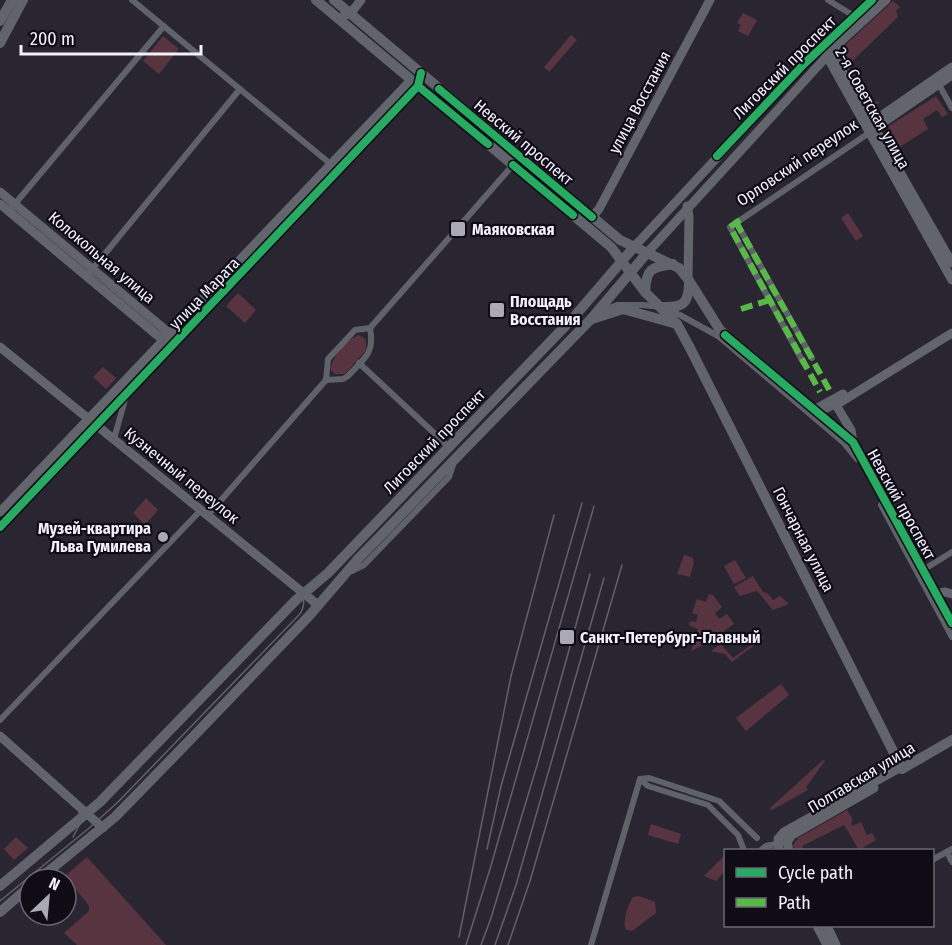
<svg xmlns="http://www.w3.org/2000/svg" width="952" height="945" viewBox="0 0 952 945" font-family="'Fira Sans Condensed',sans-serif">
<rect width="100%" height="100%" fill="#292631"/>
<g fill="#583441">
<polygon points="893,1 900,7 896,11 898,17 848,65 870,101 880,102 875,106 869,106 842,60 841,49"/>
<polygon points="743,13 757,20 748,36 738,31 741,25 737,23"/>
<polygon points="571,35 577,40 549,72 544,67"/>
<polygon points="163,36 179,49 159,74 143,61"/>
<polygon points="936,96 948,114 942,117 937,110 923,119 928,129 895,150 886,136 889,126"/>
<polygon points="848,213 863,236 856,241 841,218"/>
<polygon points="238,293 256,310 245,323 226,306"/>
<path d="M359 335 366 340V350L345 374H335L331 370C330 359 348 338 359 335Z"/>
<polygon points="103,367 116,378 106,389 93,377"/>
<polygon points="146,498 158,510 145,525 133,513"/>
<polygon points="684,555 692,557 694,562 690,577 677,574"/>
<polygon points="735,560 746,578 734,584 724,566"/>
<polygon points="753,576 763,592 767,593 773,600 780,596 789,604 773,610 757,591 740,596 734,587"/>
<polygon points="709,594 713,595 722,607 715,613 719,619 727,614 734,624 706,644 691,651 698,629 689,625 690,621 696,622 698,615 692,613 697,599 706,602"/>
<polygon points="763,636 764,638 732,662 725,654 711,651 721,644 733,658"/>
<polygon points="781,684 789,695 746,731 736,718"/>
<polygon points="823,760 825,761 806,787 808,790 772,810 770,808"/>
<polygon points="847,810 853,820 851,823 852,826 861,822 867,835 872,833 876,840 859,850 844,825 802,846 804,850 796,850 793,845 798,838"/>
<polygon points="651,824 681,834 678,844 648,835"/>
<polygon points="16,837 28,848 14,860 4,849"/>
<polygon points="725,855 725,871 716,881 704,876"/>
<polygon points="87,857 166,945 77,945 64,933 89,911 89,906 75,888 71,887 64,877"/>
<path d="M639 896 655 902 656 913 632 931 626 930C622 921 628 905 633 897Z"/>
</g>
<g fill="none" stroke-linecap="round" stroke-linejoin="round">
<g stroke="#606269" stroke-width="6">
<polyline points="132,0 333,166"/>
<polyline points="828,0 854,16"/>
<polyline points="937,81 952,108"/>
<polyline points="9,211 164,26"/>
<polyline points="736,222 812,358"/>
<polyline points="90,272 240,89"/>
<polyline points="601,311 617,305 643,305 661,307 680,315 718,336 844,443 857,459"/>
<polyline points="803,362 730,227 869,133"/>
<polyline points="359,363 449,447"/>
<path d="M326 380 343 379 348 376C364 358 375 354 370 328"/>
<polyline points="818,414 836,405"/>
<polyline points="114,439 126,396"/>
<polyline points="881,505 952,637"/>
<polyline points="208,515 326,380 328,359 355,330 370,328 513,165"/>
<polyline points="923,570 952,552"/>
<polyline points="352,571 364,565 449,477 453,465"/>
<polyline points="0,720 201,510"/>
<polyline points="744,850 738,835 708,805 648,786 640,779 649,778 719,801 757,838"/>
<polyline points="761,850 766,846 781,843"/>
<polyline points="947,852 952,862"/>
<polyline points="932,860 952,849"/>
<polyline points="591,945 640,779"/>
</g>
<g stroke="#63656d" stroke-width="9">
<polyline points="344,15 350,14 361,0"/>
<polyline points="824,51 952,280"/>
<polyline points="831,52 952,263"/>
<polyline points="884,114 952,67"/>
<polyline points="872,130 952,75"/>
<polyline points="0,192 169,333 172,338"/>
<polyline points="0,204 163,340 169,342"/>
<polyline points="687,206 689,216 688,279"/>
<polyline points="592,217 599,209 710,0"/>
<polyline points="634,247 804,64 872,0"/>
<polyline points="647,253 838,44 886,0"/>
<polyline points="0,347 318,605"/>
<polyline points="814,410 843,394"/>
<polyline points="853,442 851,430 836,405 952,333"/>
<polyline points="0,512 411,80"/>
<polyline points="0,527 418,86 421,73"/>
<polyline points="936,594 945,592 952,594"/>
<polyline points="0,736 103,828"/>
<polyline points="779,850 778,839 784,832 901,767"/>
<polyline points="789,850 787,842 792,835 874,788"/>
<polyline points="817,926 827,945"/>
<polyline points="827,926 836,945"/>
</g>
<g stroke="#61636d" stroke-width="10">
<polyline points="316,0 611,247 645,292 677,324 690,348 902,769 952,740"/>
<polyline points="334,0 620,240 679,268 688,279 720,330 853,442 952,623"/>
<polyline points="0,21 12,0"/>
<polyline points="0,43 23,0"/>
<path d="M645 292C646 269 651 267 673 264"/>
<path d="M661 307C683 308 689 304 689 282"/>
<polyline points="592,319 623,309 677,324"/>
<polyline points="39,879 115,817 189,741 309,616 358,559 591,319 647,253"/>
<polyline points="0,886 100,802 296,600 328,573 573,318 634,247"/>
<polyline points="0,912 30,886"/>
</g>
<g stroke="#616168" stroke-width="1.5">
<polyline points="0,34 18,0"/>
<path d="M0 195 158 327C166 335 166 344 160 353L0 521"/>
<polyline points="0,737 78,807 81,822 73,837"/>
<path d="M0 901 88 829 118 802 299 615C306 606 305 596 297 588L104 431 91 427 79 433"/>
</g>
<g stroke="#616168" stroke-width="1.5">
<polyline points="487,849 501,786 582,503"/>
<polyline points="459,937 511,676 554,515"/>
<polyline points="466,945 490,869 594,506"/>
<polyline points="481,945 491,918 538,762 590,574"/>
<polyline points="495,945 516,885 604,578"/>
<polyline points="508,945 530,881 622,565"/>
</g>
<g stroke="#58b947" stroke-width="6" stroke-dasharray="12 6" stroke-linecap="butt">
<polyline points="740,220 730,227 820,392"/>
<polyline points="736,222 831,393"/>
<polyline points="741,309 770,300"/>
</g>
<defs>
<g id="cycleway">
<polyline points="418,86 488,144"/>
<polyline points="439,89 592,217"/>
<polyline points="717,156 804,64 872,0"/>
<polyline points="513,165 573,215"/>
<polyline points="725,335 853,442 952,623"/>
<polyline points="0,527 418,86 421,73"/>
</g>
</defs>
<use href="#cycleway" stroke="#0f0c16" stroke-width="11"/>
<use href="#cycleway" stroke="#26ab63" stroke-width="8"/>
</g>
<g fill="#aca9b6" stroke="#0f0c16" stroke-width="2">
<rect x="450" y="221" width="16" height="16" rx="3"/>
<rect x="489" y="302" width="16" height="16" rx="3"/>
<circle cx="163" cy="537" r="6"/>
<rect x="559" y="629" width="16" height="16" rx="3"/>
</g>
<g text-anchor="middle" stroke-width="4.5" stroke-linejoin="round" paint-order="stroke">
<g font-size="16" fill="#f3f0fe" stroke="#0f0c16">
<text transform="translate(784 67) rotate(-45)" y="6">Лиговский проспект</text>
<text transform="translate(639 102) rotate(-62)" y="6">улица Восстания</text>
<text transform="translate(873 108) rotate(61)" y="6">2-я Советская улица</text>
<text transform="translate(524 142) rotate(40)" y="6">Невский проспект</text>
<text transform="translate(797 162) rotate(-34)" y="6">Орловский переулок</text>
<text transform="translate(102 257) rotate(40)" y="6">Колокольная улица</text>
<text transform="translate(204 293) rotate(-46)" y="6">улица Марата</text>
<text transform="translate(434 441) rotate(-46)" y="6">Лиговский проспект</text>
<text transform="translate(182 475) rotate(39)" y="6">Кузнечный переулок</text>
<text transform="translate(902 504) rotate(61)" y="6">Невский проспект</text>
<text transform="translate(804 539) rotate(63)" y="6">Гончарная улица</text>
<text transform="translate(861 777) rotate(-31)" y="6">Полтавская улица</text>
</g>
<g font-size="16" font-weight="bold" fill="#f3f0fe" stroke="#0f0c16" text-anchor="start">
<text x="472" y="235">Маяковская</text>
<text x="510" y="307">Площадь<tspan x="510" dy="18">Восстания</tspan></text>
<text x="151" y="534" text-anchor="end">Музей-квартира<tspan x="151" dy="18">Льва Гумилева</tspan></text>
<text x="580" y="643">Санкт-Петербург-Главный</text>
</g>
</g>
<rect x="724" y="849" width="210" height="78" fill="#0f0c16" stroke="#6a6773" stroke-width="1.5"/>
<rect x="736" y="868" width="30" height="9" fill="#26ab63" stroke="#6a6773" stroke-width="1.5"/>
<text x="778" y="879" font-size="18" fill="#f3f0fe">Cycle path</text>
<rect x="736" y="898" width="30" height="9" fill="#58b947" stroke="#6a6773" stroke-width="1.5"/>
<text x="778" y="909" font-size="18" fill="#f3f0fe">Path</text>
<g transform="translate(48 897) rotate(26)"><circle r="28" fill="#0f0c16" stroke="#6a6773" stroke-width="1.5"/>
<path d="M0-4.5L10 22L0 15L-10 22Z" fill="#aca9b6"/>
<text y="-9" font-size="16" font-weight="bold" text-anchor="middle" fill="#f3f0fe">N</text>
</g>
<path d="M21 45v9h180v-9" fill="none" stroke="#f3f0fe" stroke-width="3"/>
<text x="30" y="45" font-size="18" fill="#f3f0fe" stroke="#0f0c16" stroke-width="4.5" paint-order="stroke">200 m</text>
</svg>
